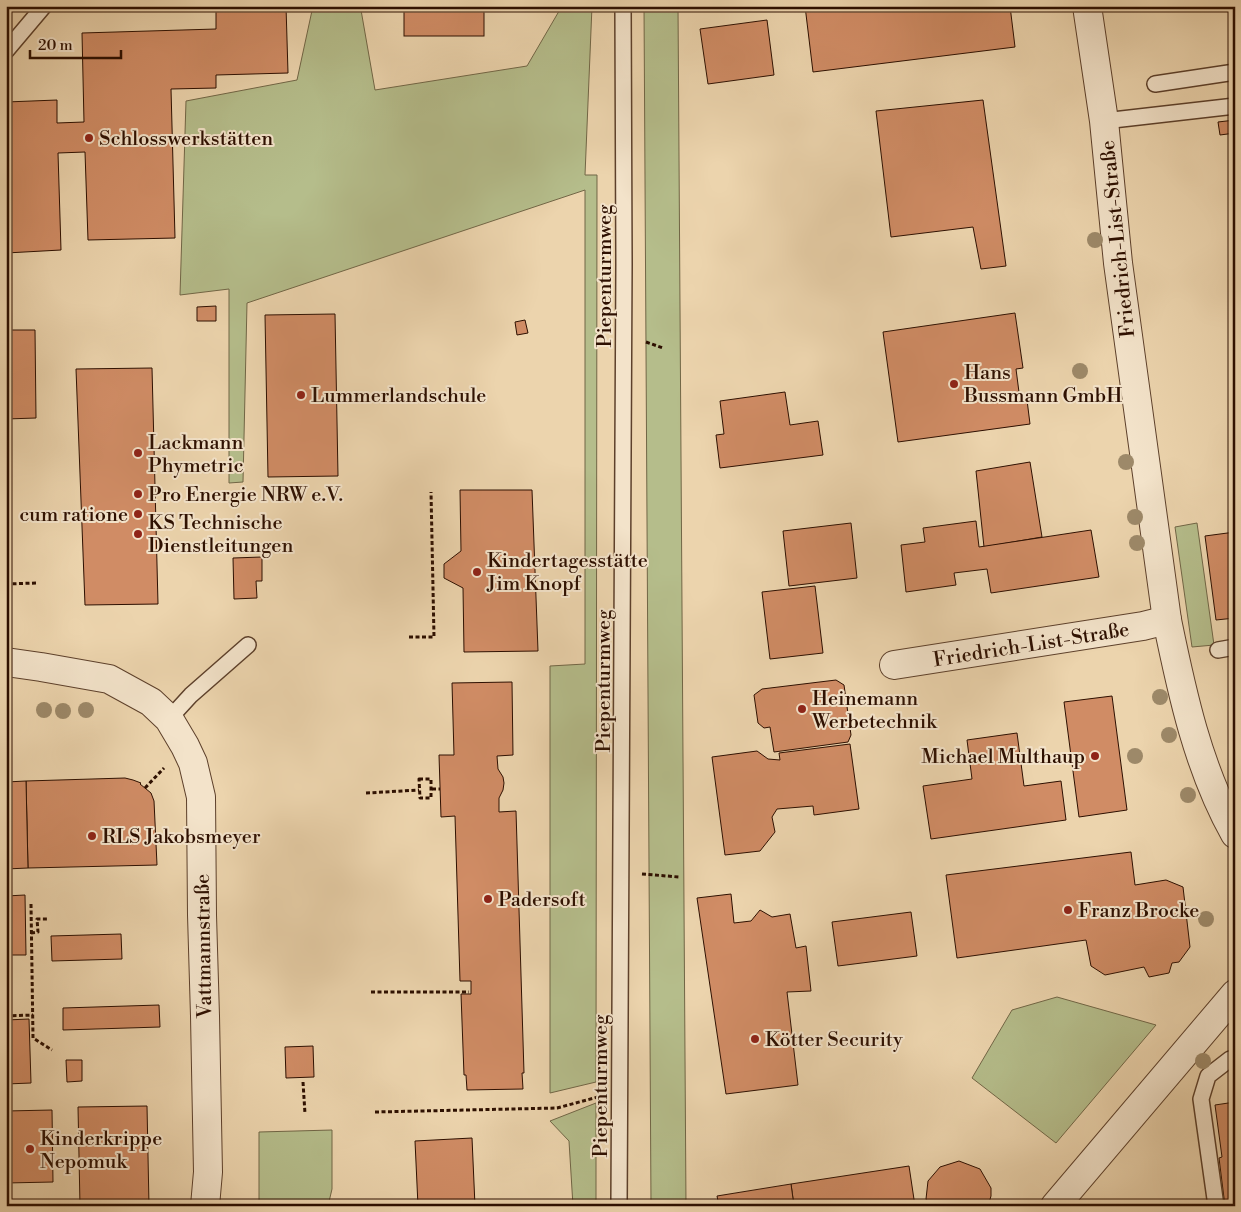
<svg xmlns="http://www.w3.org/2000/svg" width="1241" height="1212" viewBox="0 0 1241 1212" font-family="'Libre Bodoni',serif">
<rect width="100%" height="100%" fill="#ecd4ad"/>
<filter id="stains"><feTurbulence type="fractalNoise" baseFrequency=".004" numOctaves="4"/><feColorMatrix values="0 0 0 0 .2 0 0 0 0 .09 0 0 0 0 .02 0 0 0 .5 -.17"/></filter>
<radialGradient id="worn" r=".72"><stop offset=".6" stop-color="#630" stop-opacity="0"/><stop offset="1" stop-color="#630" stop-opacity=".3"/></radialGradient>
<g fill="#b5bd8b" stroke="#716646">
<polygon points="313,6 352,6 361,10 375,90 527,66 562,6 592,6 585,175 597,175 596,1082 550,1093 550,666 585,664 585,190 247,303 243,482 229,483 229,289 180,295 186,101 297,80"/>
<polygon points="644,6 678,6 686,1206 651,1206"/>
<polygon points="1197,523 1214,645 1192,647 1175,527"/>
<polygon points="1057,997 1156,1025 1056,1143 972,1078 1012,1010"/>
<polygon points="596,1103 596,1206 573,1206 569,1141 550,1121"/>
<polygon points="332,1130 332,1189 328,1206 259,1206 259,1132"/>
</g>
<g fill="#d08c65" stroke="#2d0f00">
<polygon points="216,6 286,6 288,73 216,75 216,88 171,89 175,238 88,240 85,152 58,153 61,250 6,253 6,102 57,100 57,123 84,122 82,33 216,29"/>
<rect x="404" y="6" width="80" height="30"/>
<polygon points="805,6 1010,6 1015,47 813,72"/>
<polygon points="767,20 774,75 708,84 700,29"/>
<polygon points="983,100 1006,266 981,269 973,227 891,237 876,111"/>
<polygon points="1235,120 1235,133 1220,135 1218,122"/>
<polygon points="216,306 216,321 197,321 197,307"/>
<polygon points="1015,313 1023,368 1016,369 1020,400 1027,400 1030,424 898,442 883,332"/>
<polygon points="335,314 338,476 268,477 265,315"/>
<polygon points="525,320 528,333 517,335 515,322"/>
<polygon points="6,330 35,330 36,418 6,419"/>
<polygon points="152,368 158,604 85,605 76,369"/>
<polygon points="785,392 790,425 818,421 823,455 720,468 716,435 724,434 720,401"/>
<polygon points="1030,462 1042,537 984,547 976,471"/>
<polygon points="460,490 532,490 538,651 464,652 463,588 444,578 444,564 461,551"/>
<polygon points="976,521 979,547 1091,530 1099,577 991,593 987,569 954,573 956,585 906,592 901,545 925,542 923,528"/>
<polygon points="851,523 857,578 789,586 783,531"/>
<polygon points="1235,532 1235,618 1216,620 1205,536"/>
<polygon points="262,557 262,581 256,581 257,598 234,599 233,558"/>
<polygon points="815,586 823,653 770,659 762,592"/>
<polygon points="836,680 844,685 851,735 848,742 774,752 770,727 764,728 758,723 754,695 762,689"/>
<polygon points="512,682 513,755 497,756 498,769 503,777 504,783 503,790 499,798 499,812 516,811 524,1073 522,1073 523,1089 467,1090 466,1075 464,1075 461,994 471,994 471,981 460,981 455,816 441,817 439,755 454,755 452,683"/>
<polygon points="1112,696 1127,810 1079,817 1064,702"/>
<polygon points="1017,733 1024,786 1061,781 1066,820 931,839 923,786 972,779 967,740"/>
<polygon points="850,744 859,809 814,815 813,806 777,809 772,817 775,832 760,851 725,855 712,757 757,751 768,759 780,760 779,753"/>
<polygon points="125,778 133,780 141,783 140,784 151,793 154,801 157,865 28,868 26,781"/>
<polygon points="26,781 28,868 6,869 6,782"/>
<polygon points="1131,852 1135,885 1166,880 1183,887 1190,947 1179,962 1172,963 1169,973 1149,977 1144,967 1105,975 1091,966 1086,940 957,958 946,875"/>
<polygon points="731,894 734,923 751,921 760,910 772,917 790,914 796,948 806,946 811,991 787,992 798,1085 726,1094 697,898"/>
<polygon points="25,895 26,955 6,955 6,896"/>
<polygon points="911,912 917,956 838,966 832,922"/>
<polygon points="121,934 122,959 52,961 51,936"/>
<polygon points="159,1005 160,1027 63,1030 63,1008"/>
<polygon points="29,1019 31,1083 6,1084 6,1020"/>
<polygon points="313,1046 314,1077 286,1078 285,1047"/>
<polygon points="66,1060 82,1060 82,1081 67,1082"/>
<polygon points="1235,1102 1235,1206 1225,1206 1219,1158 1222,1157 1215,1105"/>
<polygon points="147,1106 149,1206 80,1206 78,1107"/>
<polygon points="52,1110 53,1182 6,1183 6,1111"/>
<polygon points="472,1138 475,1206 418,1206 415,1141"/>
<polygon points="959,1161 980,1169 991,1188 991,1196 988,1206 929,1206 926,1199 928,1181 940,1167"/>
<polygon points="909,1166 915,1206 794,1206 791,1184"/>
<polygon points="791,1184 794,1206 719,1206 717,1196"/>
</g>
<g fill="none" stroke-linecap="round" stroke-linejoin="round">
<defs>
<g id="lane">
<polyline points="6,51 44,6"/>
<polyline points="1155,84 1235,72"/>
<polyline points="1104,121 1235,106"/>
<polyline points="1218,650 1235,647"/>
<polyline points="169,719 191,695 248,645"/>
<polyline points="619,1206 624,264 623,6"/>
<polyline points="1216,1206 1201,1099 1208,1076 1230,1059 1235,1058"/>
</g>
<g id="street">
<path d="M1087 6 1104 121 1118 263 1167 620C1182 693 1198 768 1235 834"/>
<polyline points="6,662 41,667 109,679 151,702 169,719 185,746 193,763 201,797 202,915 205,1016 208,1172 205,1206"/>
<polyline points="894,665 1143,626 1167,620"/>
<polyline points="1055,1206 1235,994"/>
</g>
</defs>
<use href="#lane" stroke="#5d402b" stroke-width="18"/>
<use href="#street" stroke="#5d402b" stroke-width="30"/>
<g stroke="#2d0f00" stroke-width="3" stroke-dasharray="4 2.5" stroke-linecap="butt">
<polyline points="646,342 663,348"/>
<polyline points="6,584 36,583"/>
<polyline points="409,637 434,637 431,492"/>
<polygon points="419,779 431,779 431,798 420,798"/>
<polyline points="145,788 164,768"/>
<polyline points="432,789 440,789"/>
<polyline points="366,793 419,790"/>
<polyline points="642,874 679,877"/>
<polyline points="31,904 33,1038 52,1050"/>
<polyline points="31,933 38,932 37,919 47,919"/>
<polyline points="371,992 469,992"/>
<polyline points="6,1016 33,1015"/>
<polyline points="303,1082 305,1114"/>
<polyline points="375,1112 557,1108 598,1097"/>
</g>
<use href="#lane" stroke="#f3e3ca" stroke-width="15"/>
<use href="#street" stroke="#f3e3ca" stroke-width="28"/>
</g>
<g fill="#9d8969">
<circle cx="1095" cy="240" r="8"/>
<circle cx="1080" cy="371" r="8"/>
<circle cx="1126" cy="462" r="8"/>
<circle cx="1135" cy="517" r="8"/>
<circle cx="1137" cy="543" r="8"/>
<circle cx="1160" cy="697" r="8"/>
<circle cx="44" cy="710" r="8"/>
<circle cx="86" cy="710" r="8"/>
<circle cx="63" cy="711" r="8"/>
<circle cx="1169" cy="735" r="8"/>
<circle cx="1135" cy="756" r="8"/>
<circle cx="1188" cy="795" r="8"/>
<circle cx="1206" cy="919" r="8"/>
<circle cx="1203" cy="1061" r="8"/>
</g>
<g fill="#8f2418" stroke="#f3e3ca" stroke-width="2">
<circle cx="89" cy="138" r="5"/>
<circle cx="954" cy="384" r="5"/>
<circle cx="301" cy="395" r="5"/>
<circle cx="138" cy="453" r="5"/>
<circle cx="138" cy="494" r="5"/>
<circle cx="138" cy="514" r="5"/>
<circle cx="138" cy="534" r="5"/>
<circle cx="477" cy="572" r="5"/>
<circle cx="802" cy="709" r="5"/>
<circle cx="1095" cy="756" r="5"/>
<circle cx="92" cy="836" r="5"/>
<circle cx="488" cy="899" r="5"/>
<circle cx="1068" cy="910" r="5"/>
<circle cx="755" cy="1039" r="5"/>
<circle cx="30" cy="1149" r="5"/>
</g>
<g text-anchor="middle" stroke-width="4" stroke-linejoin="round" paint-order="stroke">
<g font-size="20" fill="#2d0f00" stroke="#f3e3ca" text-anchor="start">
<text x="99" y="145">Schlosswerkstätten</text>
<text x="964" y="379">Hans<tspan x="964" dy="23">Bussmann GmbH</tspan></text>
<text x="311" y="402">Lummerlandschule</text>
<text x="148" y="449">Lackmann<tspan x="148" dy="23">Phymetric</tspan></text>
<text x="148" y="501">Pro Energie NRW e.V.</text>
<text x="128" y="521" text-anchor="end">cum ratione</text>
<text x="148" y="529">KS Technische<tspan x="148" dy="23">Dienstleitungen</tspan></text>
<text x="487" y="567">Kindertagesstätte<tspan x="487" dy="23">Jim Knopf</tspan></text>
<text x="812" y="705">Heinemann<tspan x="812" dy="23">Werbetechnik</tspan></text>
<text x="1085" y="763" text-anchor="end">Michael Multhaup</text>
<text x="102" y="843">RLS Jakobsmeyer</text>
<text x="498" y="906">Padersoft</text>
<text x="1078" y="917">Franz Brocke</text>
<text x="765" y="1046">Kötter Security</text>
<text x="40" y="1145">Kinderkrippe<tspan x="40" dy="23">Nepomuk</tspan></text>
</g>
<g font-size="20" fill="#2d0f00" stroke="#f3e3ca">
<text transform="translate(1117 239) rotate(-96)" y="7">Friedrich-List-Straße</text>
<text transform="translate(604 276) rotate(-90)" y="7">Piepenturmweg</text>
<text transform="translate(1031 644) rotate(-9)" y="7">Friedrich-List-Straße</text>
<text transform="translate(603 681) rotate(-90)" y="7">Piepenturmweg</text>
<text transform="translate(203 946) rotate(-91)" y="7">Vattmannstraße</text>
<text transform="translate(600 1086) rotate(-90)" y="7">Piepenturmweg</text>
</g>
</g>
<rect width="1241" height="1212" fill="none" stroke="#ecd4ad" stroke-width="25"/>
<rect x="8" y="8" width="1226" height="1197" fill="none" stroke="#2d0f00" stroke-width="2.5"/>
<rect x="12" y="12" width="1216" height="1187" fill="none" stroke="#2d0f00"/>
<path d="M30 50v8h91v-8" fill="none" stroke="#2d0f00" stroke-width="2.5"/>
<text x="38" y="50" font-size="15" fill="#2d0f00" stroke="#f3e3ca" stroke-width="4" paint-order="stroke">20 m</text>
<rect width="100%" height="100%" filter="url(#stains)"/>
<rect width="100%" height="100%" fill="url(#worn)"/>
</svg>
